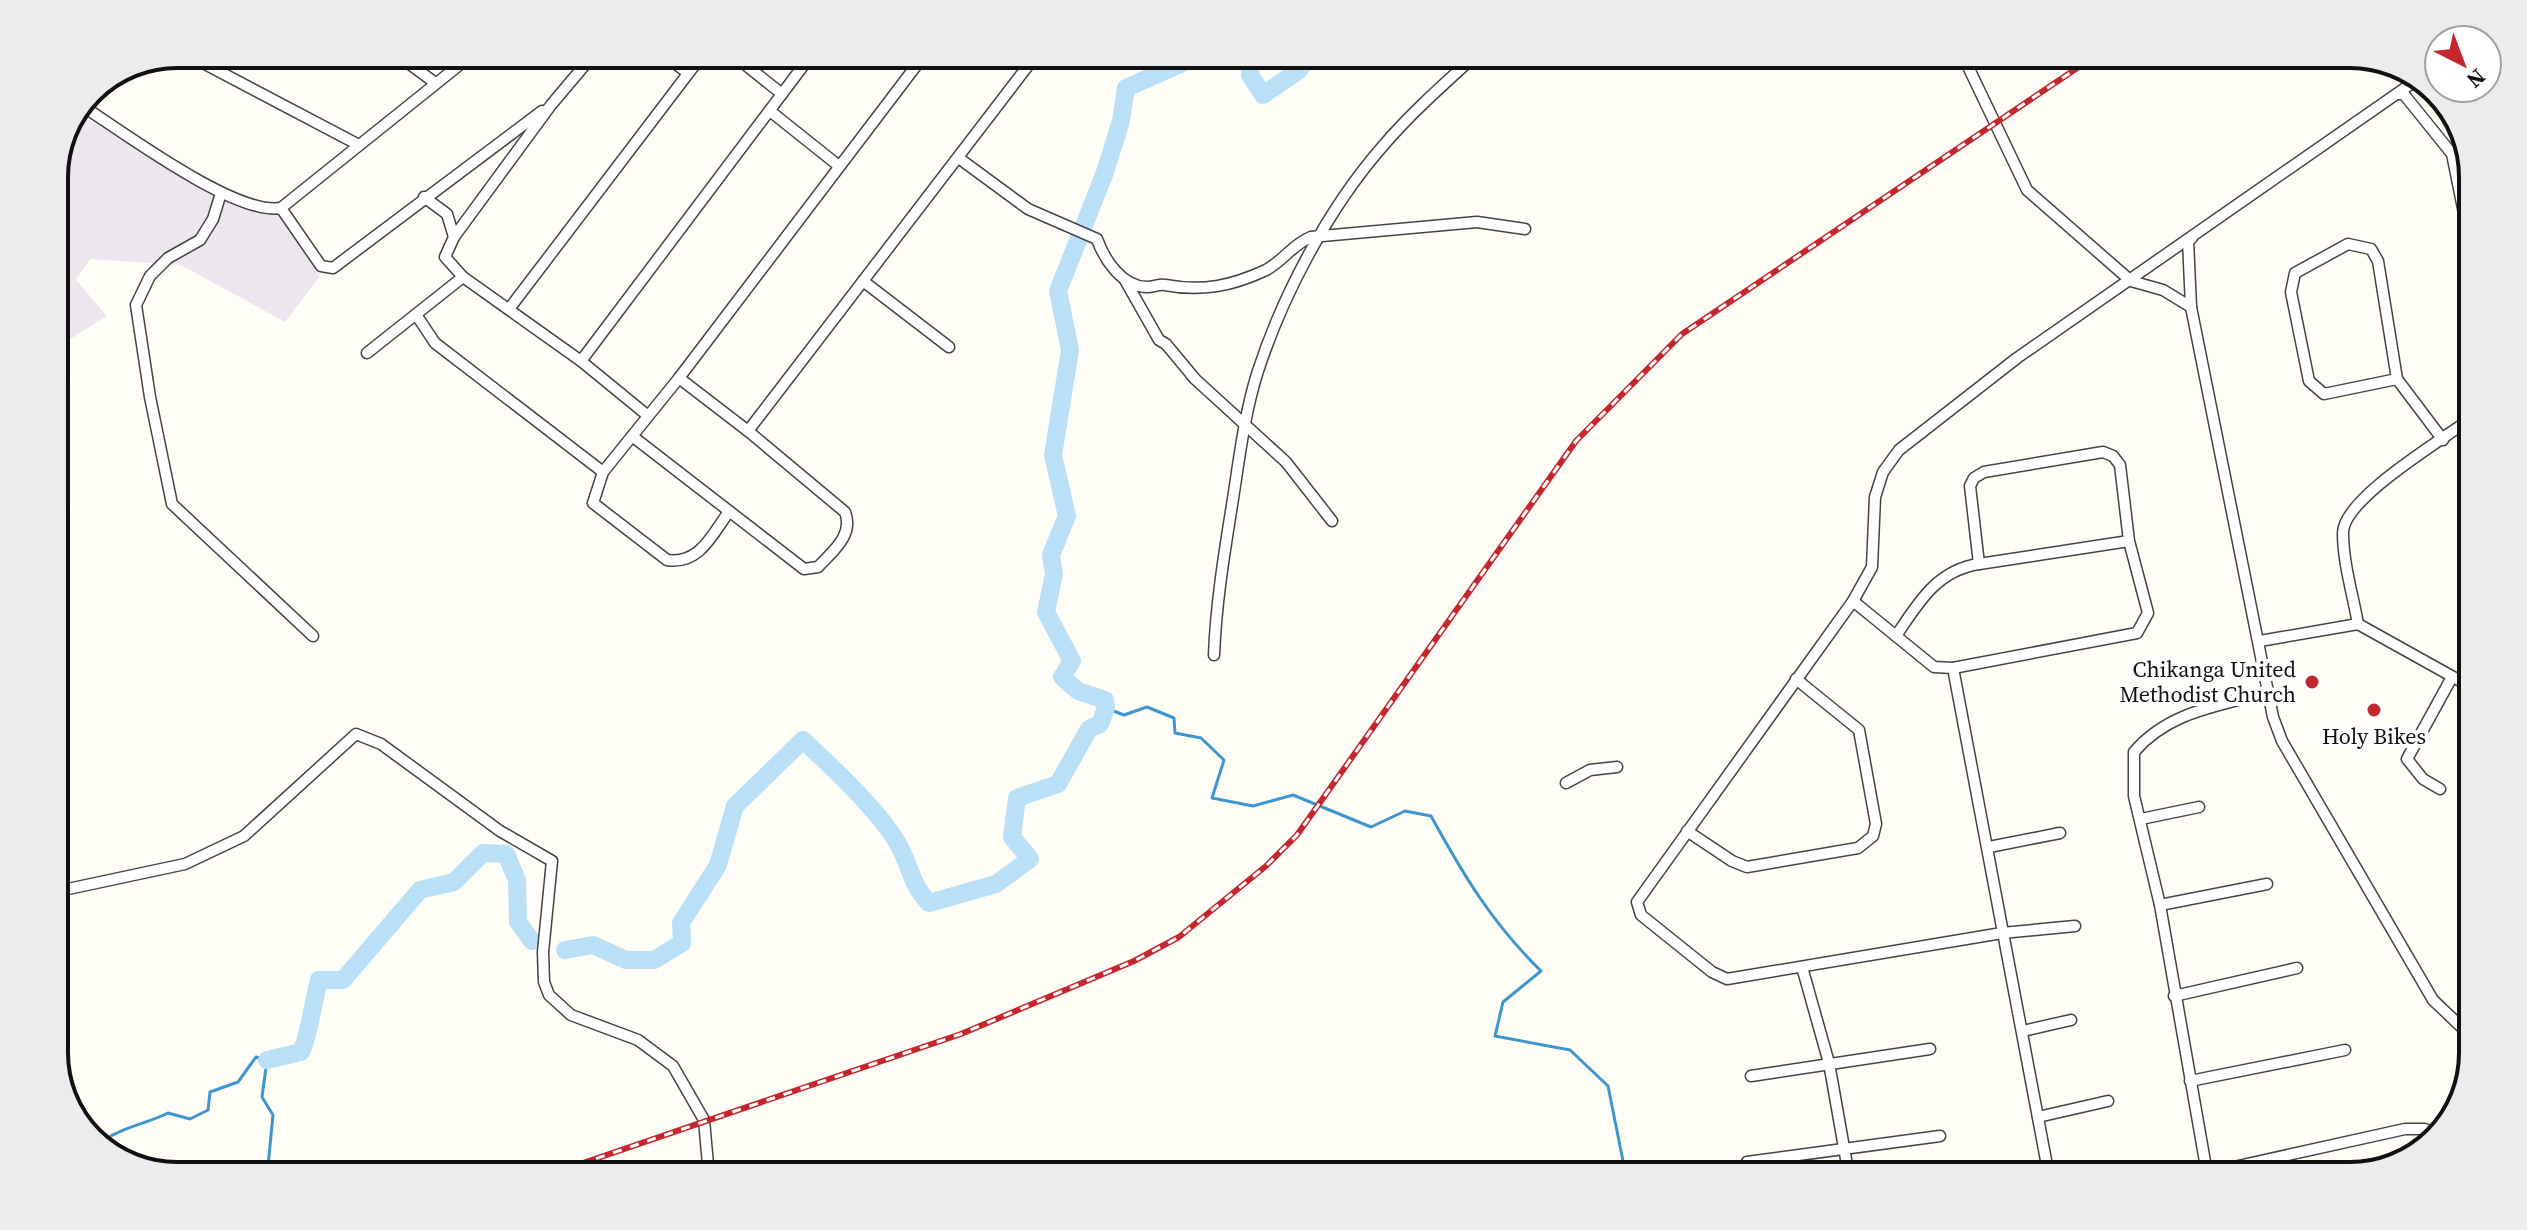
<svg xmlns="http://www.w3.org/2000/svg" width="2527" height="1230" viewBox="0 0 2527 1230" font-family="'Source Serif 4',serif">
<rect width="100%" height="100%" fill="#fffdf5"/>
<polygon fill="#eee6ef" points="80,115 213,193 277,213 320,276 285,322 181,265 90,259 76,280 107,316 54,349 54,170"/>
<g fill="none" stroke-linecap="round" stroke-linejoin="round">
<g stroke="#3f96cf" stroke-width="3">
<path d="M1106 708 1124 715 1147 707 1174 718 1175 733 1201 738 1224 760 1212 798 1253 806 1293 795 1371 827 1405 811 1431 816C1464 876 1492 923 1541 971L1503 1002 1495 1036 1570 1050 1608 1086 1626 1176"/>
<path d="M100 1143C119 1128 146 1124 168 1113L190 1119 208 1110 210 1092 238 1082 256 1057 267 1060 262 1097 273 1115 267 1176"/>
</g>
<g stroke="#b9e0f7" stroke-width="18">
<polyline points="1252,54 1250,75 1263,95 1299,70 1310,54"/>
<path d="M565 950 593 945 626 960H654L682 943 681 923 718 865 735 806 803 740C832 767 877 809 897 842 911 865 909 882 929 903L996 884 1030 859 1012 837 1017 798 1058 784 1089 729 1100 724 1106 708 1105 700 1078 691 1062 677 1072 661 1046 612 1054 574 1051 555 1067 516 1053 455 1070 350 1058 291 1104 175 1121 121 1126 88 1203 54"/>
<path d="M267 1060 301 1052C308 1040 314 998 319 980H343L420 890 454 882 483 853 506 854 517 880 518 922 532 941"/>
</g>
<defs>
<g id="minor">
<polyline points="186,54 357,144"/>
<polyline points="396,54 434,82"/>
<polyline points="594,54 551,105 454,237 445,257 463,277 581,361 647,415"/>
<polyline points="662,54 688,73"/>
<polyline points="732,54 782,94"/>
<polyline points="1020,54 1031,62"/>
<polyline points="1962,54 2027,190 2131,281 2163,290 2191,307"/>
<polyline points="2399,94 2402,92 2452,154 2473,258"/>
<path d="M87 109C127 135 237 216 281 208L473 54"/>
<polyline points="770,111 839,166"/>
<path d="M960 159 1028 209 1097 239C1104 259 1122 287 1147 287 1154 287 1158 284 1165 285 1202 292 1232 286 1266 270 1283 261 1293 244 1311 237L1477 222 1525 229"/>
<polyline points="221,193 213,219 200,240 168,258 150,276 136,305 150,397 172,504 313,636"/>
<polyline points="424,197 447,214 454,237"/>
<polyline points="281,208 321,266 333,268 542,111"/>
<polyline points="2192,238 2188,240 2191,307 2273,717 2282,741 2433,1000 2473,1038"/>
<polyline points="1125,280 1159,340 1166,344 1195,379 1286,462 1332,521"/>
<polyline points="863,281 949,347"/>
<polyline points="509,309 703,54"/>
<polyline points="417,316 435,343 603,472"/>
<polyline points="367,353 463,277"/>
<polyline points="581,361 812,54"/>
<polyline points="679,378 748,431"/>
<polyline points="2397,379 2324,394 2309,381 2291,292 2295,273 2348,244 2371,249 2378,261 2397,379 2443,440"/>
<path d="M632 436 804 569 818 567C833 551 854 535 845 512L748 431 1037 54"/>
<path d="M728 513C712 535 699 565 667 560L593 503 603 472 679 378 925 54"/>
<polyline points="1853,601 1934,667 1953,668 2137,633 2148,613 2129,541 2120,465 2113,456 2103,452 1984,472 1974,478 1970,486 1979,564 2129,541"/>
<path d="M2358 624C2353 595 2343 563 2343 533 2343 498 2444 439 2473 417"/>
<path d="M1896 636C1918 603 1937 570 1979 564"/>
<polyline points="2260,641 2358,624 2473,688"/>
<path d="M1214 655C1216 604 1224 555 1232 505 1239 461 1244 416 1257 374 1282 296 1328 209 1382 147 1411 113 1444 84 1477 54"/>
<polyline points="1953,668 2049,1176"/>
<polyline points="1566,783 1590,770 1617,767"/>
<polyline points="2440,789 2423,779 2407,759 2452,677"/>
<polyline points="2141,819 2199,807"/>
<polyline points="1687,831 1732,861 1747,867 1858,848 1873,836 1876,824 1859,730 1796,679"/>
<polyline points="1989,847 2060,833"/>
<polyline points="54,892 185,864 244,836 356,734 381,744 500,831 552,861 543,952 544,982 549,995 571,1015 638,1040 673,1066 704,1120 709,1176"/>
<polyline points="2160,905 2267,884"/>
<polyline points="2075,926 2002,933 1727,979 1712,972 1641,915 1637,902 1853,601 1872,567 1875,497 1883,472 1899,450 2017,358 2418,79"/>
<polyline points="1802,967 1829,1063 1849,1176"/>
<polyline points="2174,996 2297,968"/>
<polyline points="2023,1031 2071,1020"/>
<polyline points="1751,1076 1930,1049"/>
<polyline points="2190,1081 2345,1050"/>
<polyline points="2038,1117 2108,1101"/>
<polyline points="1747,1162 1940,1136"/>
<path d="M2207 1173 2160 905 2134 796V752C2169 711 2219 706 2269 692"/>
<polyline points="2208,1176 2207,1173 2405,1129 2425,1129 2434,1137"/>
</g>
<polyline id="tertiary" points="76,121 102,85"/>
</defs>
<use href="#minor" stroke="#444" stroke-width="13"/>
<use href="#tertiary" stroke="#444" stroke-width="15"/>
<use href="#minor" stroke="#fff" stroke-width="10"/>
<use href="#tertiary" stroke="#fff" stroke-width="12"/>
<defs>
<polyline id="rail" points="545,1176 961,1034 1134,961 1179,937 1266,866 1297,835 1576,441 1682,334 2098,54"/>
</defs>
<use href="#rail" stroke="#c4262e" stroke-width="6"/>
<use href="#rail" stroke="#fff" stroke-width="3" stroke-dasharray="9" stroke-linecap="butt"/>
</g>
<g fill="#c4262e" stroke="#fff" stroke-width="3">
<circle cx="2312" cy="682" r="8"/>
<circle cx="2374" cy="710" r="8"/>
</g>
<g text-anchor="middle" stroke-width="8" stroke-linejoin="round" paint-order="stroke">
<g font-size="22" fill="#111" stroke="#fff" text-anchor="end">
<text x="2296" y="677">Chikanga United<tspan x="2296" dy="25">Methodist Church</tspan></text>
<text x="2374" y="744" text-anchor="middle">Holy Bikes</text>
</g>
</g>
<path d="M0 0H2527V1230H0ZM177 68H2350A109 109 0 0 1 2459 177V1053A109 109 0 0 1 2350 1162H177A109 109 0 0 1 68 1053V177A109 109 0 0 1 177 68Z" fill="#ececec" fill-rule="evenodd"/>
<path fill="none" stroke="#111" stroke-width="4" d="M177 68H2350A109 109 0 0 1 2459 177V1053A109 109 0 0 1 2350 1162H177A109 109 0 0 1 68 1053V177A109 109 0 0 1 177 68Z"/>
<g transform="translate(2463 64) rotate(138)"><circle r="38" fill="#ffffff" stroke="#a0a0a0" stroke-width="2"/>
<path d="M0-6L14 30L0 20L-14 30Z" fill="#c4262e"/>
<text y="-12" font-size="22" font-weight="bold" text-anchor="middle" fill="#111111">N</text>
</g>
</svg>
